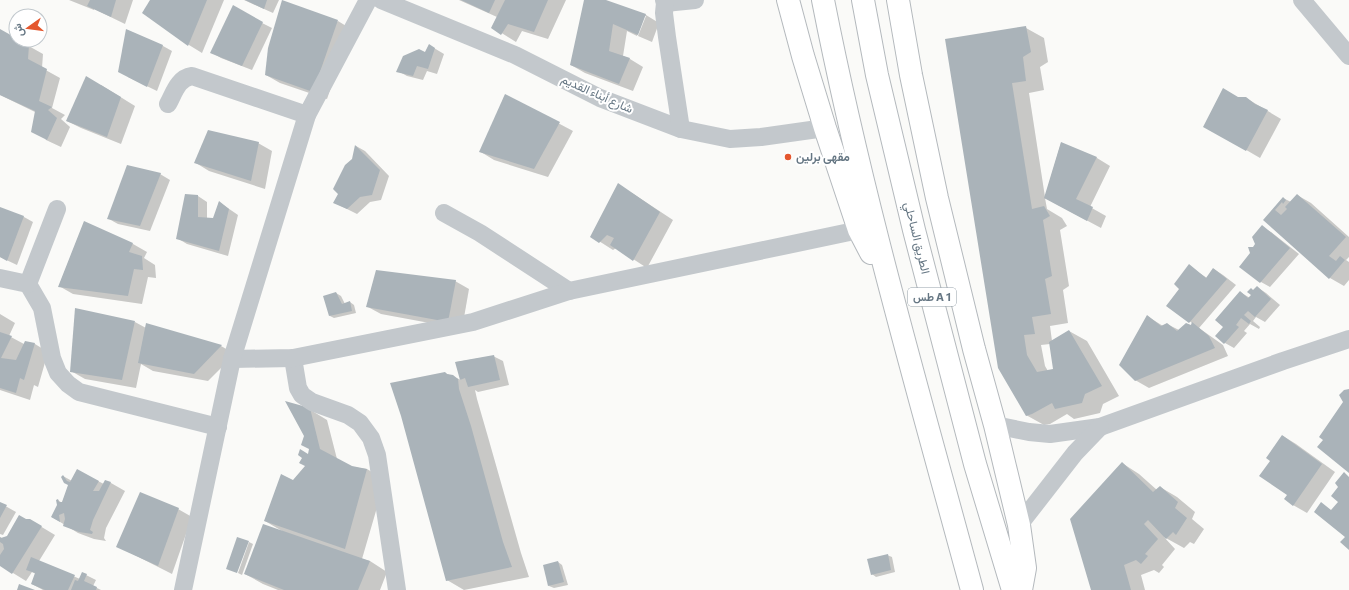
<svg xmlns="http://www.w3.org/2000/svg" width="1349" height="590" viewBox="0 0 1349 590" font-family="Commissioner,Vazirmatn,sans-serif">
<rect width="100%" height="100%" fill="#fafaf8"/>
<g fill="#0003" fill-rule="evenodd">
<polygon points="69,0 133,0 125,24 94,9 94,10"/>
<polygon points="151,0 224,0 202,53 189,45 143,13"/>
<polygon points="244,0 279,0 273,13"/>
<polygon points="459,0 566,0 548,39 522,31 516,42 492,27 497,17"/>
<polygon points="585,0 603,0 646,15 659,23 652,42 638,36 646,16 644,16 637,36 627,31 623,56 630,59 643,67 633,91 585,73 571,65"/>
<polygon points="338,21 351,29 327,99 280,83 266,75"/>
<polygon points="262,23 272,28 252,70 221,58 211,52"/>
<path d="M1026 28 1044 38 1048 62 1040 67 1044 90 1029 93 1045 197 1061 143 1097 158 1110 166 1090 207 1106 216 1101 228 1045 198 1047 209 1062 218 1067 226 1060 230 1069 286 1063 290 1068 323 1050 326 1052 341 1069 331 1087 341 1119 396 1103 404 1100 413 1074 419 1067 414 1050 424 1044 425 1026 415 947 40ZM1050 344 1054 370 1048 371 1045 366 1041 345Z"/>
<polygon points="0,30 43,54 42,68 60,78 52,108 65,115 61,119 70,127 61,147 46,140 35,112 0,95"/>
<polygon points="127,30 163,46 172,51 157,91 128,77"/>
<polygon points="429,45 444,54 437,74 427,71 423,80 407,76 398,71 425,53"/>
<polygon points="101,85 135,106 121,144 81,128 67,121"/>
<polygon points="505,95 573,131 548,177 494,160 481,152"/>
<polygon points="1238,98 1246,98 1281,119 1260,158 1205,126"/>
<polygon points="258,143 272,151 265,189 209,171 196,163"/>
<polygon points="356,146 365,151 389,176 381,200 370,202 357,214 335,203 353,160"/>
<polygon points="160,174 170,180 150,231 118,224 109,219"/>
<polygon points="632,193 673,220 647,268 616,248 613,250 591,236"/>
<polygon points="1297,195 1311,203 1349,237 1349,257 1346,260 1349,262 1349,280 1344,286 1330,278 1264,220 1283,198 1291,202"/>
<polygon points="198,196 207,202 207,219 214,219 219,202 238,215 228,256 187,244 177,238"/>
<polygon points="0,208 24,217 33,222 17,265 0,257"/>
<polygon points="84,223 133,244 147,252 144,258 155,265 156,278 148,277 142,304 73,294 59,286"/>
<polygon points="1262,227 1271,232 1299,254 1270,287 1261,282 1251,254 1257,244"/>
<polygon points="1189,266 1207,278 1214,269 1223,275 1236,285 1199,328 1223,345 1228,356 1149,388 1135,380 1147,316 1163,326 1167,324 1179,330 1191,326 1192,323 1168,305 1181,289"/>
<polygon points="455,281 469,289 462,329 381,314 368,307"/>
<polygon points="1257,287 1266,293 1280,305 1265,322 1256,317 1253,321 1260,327 1259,329 1250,324 1244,331 1247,333 1234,348 1225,343 1224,327 1240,292 1250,298"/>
<polygon points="336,293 341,296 345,304 350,302 354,305 356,313 334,318 330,316"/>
<polygon points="0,314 15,323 9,336 24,344 35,344 48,352 38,387 34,385 30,400 0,390"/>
<polygon points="135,322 146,328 147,325 221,346 235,354 208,381 153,371 141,364 136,388 85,379 71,371"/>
<polygon points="493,356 503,361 509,385 478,392 475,390 477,399 488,437 521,553 529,577 464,590 447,580 445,373 461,380 456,362"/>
<polygon points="309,409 327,420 337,459 352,467 367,469 385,480 362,559 370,561 387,572 380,590 278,590 263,584 245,574 282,531 265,521 293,481 306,466 310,449 305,436"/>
<polygon points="1283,436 1296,444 1335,472 1307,513 1293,505 1271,460"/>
<polygon points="1122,463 1139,474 1157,490 1160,487 1177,497 1195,512 1192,519 1204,529 1194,544 1190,542 1184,548 1164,537 1175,549 1162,565 1164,567 1159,573 1154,570 1141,575 1145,590 1092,590"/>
<polygon points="77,471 104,484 105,482 111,483 125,491 106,528 104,538 106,541 94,539 78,533 52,517 58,505 58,500 62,503 69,485 63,476 72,481"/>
<polygon points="0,503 16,512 3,535 0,534"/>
<polygon points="178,509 192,517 172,574 117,546"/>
<polygon points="25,520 30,520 55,535 39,561 80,579 86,575 96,580 93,586 101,590 43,590 32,584 36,574 32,572 26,581 0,565 0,537 2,538 7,537"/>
<polygon points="249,542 253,544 242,575 238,573"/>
<polygon points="887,555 892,557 895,572 876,577 872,574"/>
<polygon points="558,562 562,565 568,585 554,588 549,586"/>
</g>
<g fill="#aab3b9">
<polygon points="90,0 116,0 111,17 87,6"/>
<polygon points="150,0 207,0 188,46 142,13"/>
<polygon points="245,0 267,0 264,9"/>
<polygon points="282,0 338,20 313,92 265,75 268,48"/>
<polygon points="461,0 495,0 489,13"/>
<polygon points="505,0 548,0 534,32 508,24 501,35 491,28"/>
<polygon points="584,0 606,0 646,14 638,35 613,24 609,51 630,58 619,84 570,65"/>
<polygon points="233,5 263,22 242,66 210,53"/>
<polygon points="1026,26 1031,52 1023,57 1026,81 1012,83 1032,209 1044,206 1050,216 1043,220 1052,276 1045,279 1051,314 1032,317 1035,334 1024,335 1027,355 1037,372 1053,369 1049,342 1069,330 1102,386 1085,394 1082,403 1055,409 1052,403 1032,414 1026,416 998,368 945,39"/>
<polygon points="0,29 16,38 16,40 20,40 29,45 28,59 47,69 39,101 52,107 48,110 57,118 47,140 31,132 35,111 0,95"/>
<polygon points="126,29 163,45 147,87 118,72"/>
<polygon points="429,44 435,48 428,69 417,66 413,76 396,72 403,56 419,49 425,52"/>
<polygon points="86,76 121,97 107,137 66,121"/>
<polygon points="1223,88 1238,97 1246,97 1255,104 1268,110 1246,151 1203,127"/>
<polygon points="505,94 560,122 534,169 479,152"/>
<polygon points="208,130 259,142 251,181 194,163"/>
<polygon points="1061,142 1097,157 1076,199 1093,207 1087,221 1044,198"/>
<polygon points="355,145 380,170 372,195 360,197 347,209 333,203 338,194 333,189 345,165 352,159"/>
<polygon points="127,165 161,173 140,226 107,219"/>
<polygon points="618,183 660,212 633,261 610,245 614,238 607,235 599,243 590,237"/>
<polygon points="185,194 198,195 198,217 213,218 219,201 229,209 219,251 176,239"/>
<polygon points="1297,194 1346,237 1329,256 1336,261 1340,256 1345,260 1329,279 1263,220 1283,197 1286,200 1283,204 1282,202 1275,210 1281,215 1287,209 1285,207"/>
<polygon points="0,207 24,216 7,261 0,257"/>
<polygon points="84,221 133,243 129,252 142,256 143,270 134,269 128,296 58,287"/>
<polygon points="1262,225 1290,248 1260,283 1239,267 1250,253 1248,247 1253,247 1255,244 1252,237"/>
<polygon points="1189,264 1206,278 1213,268 1227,279 1189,323 1166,306 1179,289 1174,284"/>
<polygon points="376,270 456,280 448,322 366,307"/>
<polygon points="1257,286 1271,299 1255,317 1248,311 1244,315 1251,321 1249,324 1241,318 1236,325 1239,327 1224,344 1215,336 1223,327 1215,320 1240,291 1248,298 1251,295 1247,292 1251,288 1253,290"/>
<polygon points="336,292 342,304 350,301 352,311 329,316 323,296"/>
<polygon points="75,308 135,321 122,380 70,372"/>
<polygon points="1147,315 1161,326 1167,323 1177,331 1186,323 1191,325 1192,322 1209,336 1215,348 1135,381 1119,365"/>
<polygon points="146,323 222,345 194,374 138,363"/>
<polygon points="0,332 12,336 1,358 16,360 25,341 35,343 24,380 20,378 16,393 0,388"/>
<polygon points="494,355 500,380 468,387 465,378 460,380 455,362"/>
<polygon points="445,372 447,374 453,375 458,379 459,389 471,426 503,542 512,567 446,581 401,416 390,383"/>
<polygon points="1349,389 1349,473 1317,447 1323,440 1319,437 1343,402 1339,395 1344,390"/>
<polygon points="285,401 310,408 320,449 352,466 367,469 345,549 264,521 281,474 293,480 305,466 299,463 302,458 298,455 300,449 308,454 309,449 301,445 304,436"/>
<polygon points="1282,435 1322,464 1293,506 1284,499 1287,495 1259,476 1270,461 1266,458"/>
<polygon points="1122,462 1153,492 1160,486 1178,502 1175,508 1187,518 1176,535 1173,532 1166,539 1148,520 1144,524 1158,539 1145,554 1148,556 1141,564 1136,560 1124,565 1131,590 1091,590 1070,519"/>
<polygon points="77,469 99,481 93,491 99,491 105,480 111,482 93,520 90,530 93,532 92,534 79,532 63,526 65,519 64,513 59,515 60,522 51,517 57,505 56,500 58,499 59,502 62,502 68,485 64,483 61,477 63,475 67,481 70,482"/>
<polygon points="1344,472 1349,477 1349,550 1340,542 1345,537 1314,512 1321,502 1331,510 1338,502 1331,496 1338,487 1335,483"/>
<polygon points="140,492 179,508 158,566 116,547"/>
<polygon points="0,502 7,505 0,518"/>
<polygon points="19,515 26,519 30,519 42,526 12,574 0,566 0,555 4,549 3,544 0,542 0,537 1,538 7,536"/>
<polygon points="263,524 370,561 358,590 284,590 244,574"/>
<polygon points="237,537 249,541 237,573 226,569"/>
<polygon points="888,554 891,570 871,575 867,559"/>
<polygon points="31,557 75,575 68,590 45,590 31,584 35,573 26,570"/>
<polygon points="558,561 564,582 548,586 543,565"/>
<polygon points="82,572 87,574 84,581 97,587 96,590 71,590 75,580 78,581"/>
<polygon points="19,584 35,590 17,590"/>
</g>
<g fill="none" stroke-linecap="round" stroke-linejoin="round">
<defs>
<g id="highway">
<polyline points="788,0 803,56 825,128 859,230 871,253"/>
<path d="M823 0C862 199 919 394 972 590"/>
<polyline points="863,0 877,75 914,230 975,464 1013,590"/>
<polyline points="898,0 911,75 937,198 974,349 995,425 1019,525 1025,568 1021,590"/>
</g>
</defs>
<use href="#highway" stroke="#b4b9bd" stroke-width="24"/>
<g stroke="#c3c8cc" stroke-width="18">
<polyline points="381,0 515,55 600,98 681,129 730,139 761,137 825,128"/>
<polyline points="664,0 665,3 695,0"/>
<polyline points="1302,0 1349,56"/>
<polyline points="665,3 664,13 667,37 681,129"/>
<path d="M168 104C174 93 178 78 192 76L307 115"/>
<polyline points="444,213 480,233 569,291"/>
<polyline points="0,278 28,284 42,308 52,358 58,373 68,384 79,392 218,427"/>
<polyline points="28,284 57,209"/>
<polyline points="293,358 298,388 302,395 312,402 348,415 360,423 371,438 377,455 397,590"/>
<polyline points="232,359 293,358 473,322 569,291 859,230"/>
<polyline points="995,425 1029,432 1050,434 1100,427 1283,361 1349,339"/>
<polyline points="1019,525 1075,453 1100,427"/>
<polyline points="183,590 232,359 307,115 368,0"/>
</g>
<use href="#highway" stroke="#fff" stroke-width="22"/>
</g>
<circle fill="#e4572e" stroke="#fff" stroke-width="1.5" cx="788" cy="157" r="4"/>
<g text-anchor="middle" stroke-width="4" stroke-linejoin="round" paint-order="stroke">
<rect fill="#fff" stroke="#939fa8" stroke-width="1" x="908" y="288" width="48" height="18" rx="3"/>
<g font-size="11" font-weight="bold" fill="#657683">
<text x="932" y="301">طس A 1</text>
</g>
<g font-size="12" fill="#657683" stroke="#fff">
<text transform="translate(597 94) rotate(24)" y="4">شارع أبناء القديم</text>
<text transform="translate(917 238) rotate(76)" y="4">الطريق الساحلي</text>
</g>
<g font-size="12" font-weight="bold" fill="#657683" stroke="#fff" text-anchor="start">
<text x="796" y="161">مقهى برلين</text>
</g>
</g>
<g transform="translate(28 28) rotate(256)"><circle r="19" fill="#ffffff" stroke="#c1c8cd"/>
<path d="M0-3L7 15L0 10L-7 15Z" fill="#e4572e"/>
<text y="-6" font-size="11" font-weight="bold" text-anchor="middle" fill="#657683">ش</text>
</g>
</svg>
